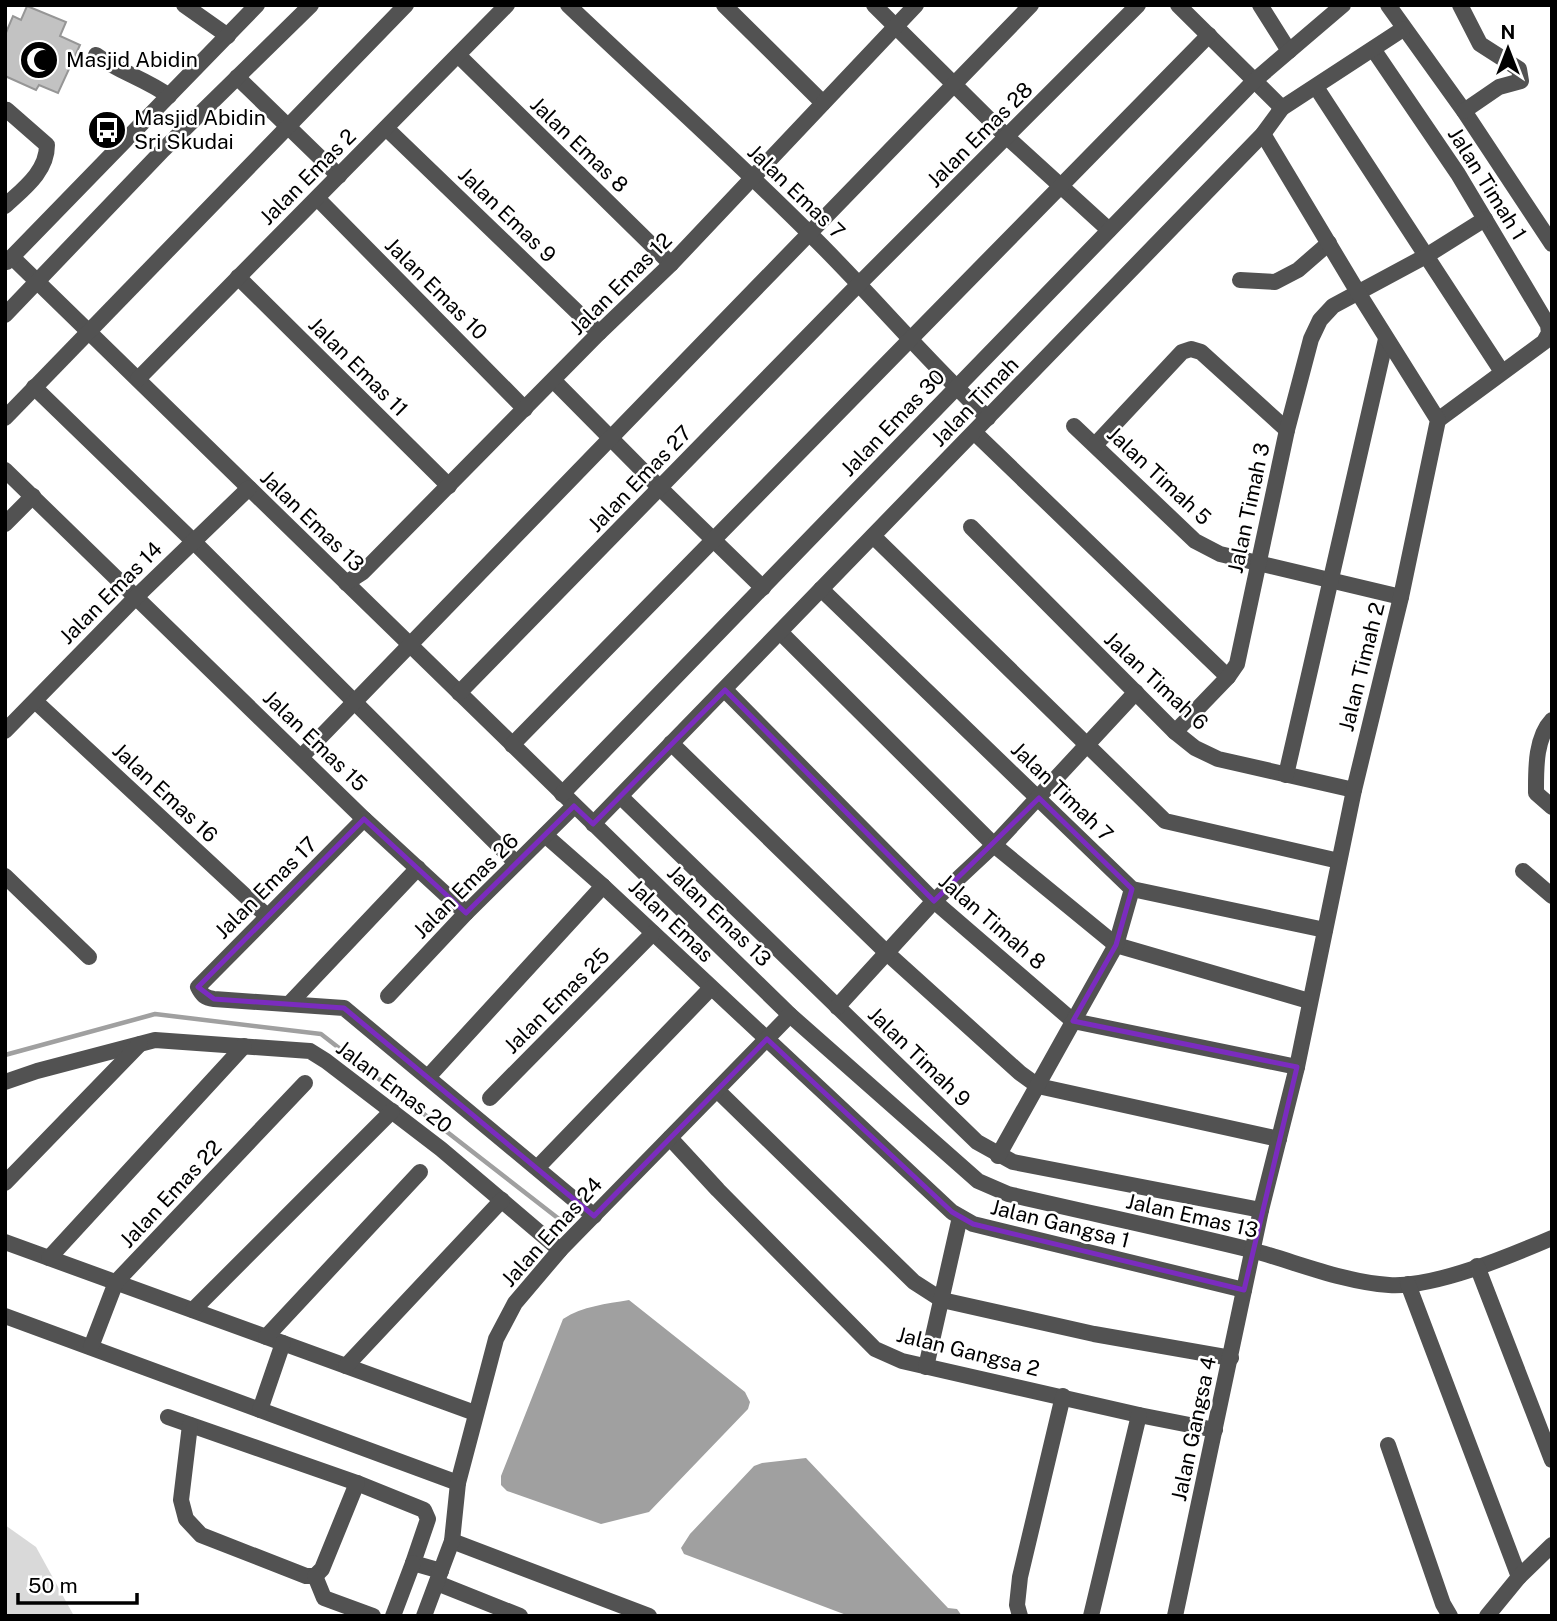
<svg xmlns="http://www.w3.org/2000/svg" width="1557" height="1621" viewBox="0 0 1557 1621" font-family="'Public Sans',sans-serif">
<rect width="100%" height="100%" fill="#fff"/>
<polygon fill="#d9d9d9" points="5,1525 36,1547 74,1616 5,1616"/>
<g fill="#a0a0a0">
<path d="M629 1300 745 1392 750 1402 748 1409 649 1512 601 1524 507 1491 501 1485V1476L563 1319C583 1306 606 1304 629 1300Z"/>
<polygon points="806,1458 948,1608 957,1609 962,1616 849,1616 684,1554 681,1548 690,1534 754,1466 762,1463"/>
</g>
<g fill="none" stroke-linecap="round" stroke-linejoin="round">
<polyline stroke="#a0a0a0" stroke-width="4.5" points="5,1055 155,1014 321,1034 559,1219"/>
</g>
<polygon fill="#c2c2c2" stroke="#969696" stroke-width="2" points="27,6 66,22 60,36 80,45 58,93 39,85 36,90 5,76 5,35 13,16 21,20"/>
<g fill="none" stroke-linecap="round" stroke-linejoin="round">
<g stroke="#525252" stroke-width="16">
<polyline points="184,5 228,36"/>
<path d="M568 5C649 82 732 156 811 235 871 294 926 360 988 418"/>
<polyline points="724,5 823,103"/>
<polyline points="874,5 1007,137 1109,230"/>
<polyline points="1178,5 1282,108"/>
<polyline points="1260,5 1289,51"/>
<polyline points="1388,5 1464,111 1552,244"/>
<polyline points="1460,5 1480,44 1519,69 1521,81 1499,87 1464,111"/>
<polyline points="1373,49 1458,174 1548,325 1549,333 1544,342 1438,420"/>
<path d="M96 55C119 72 146 79 169 96"/>
<polyline points="458,55 671,264"/>
<polyline points="237,77 339,176"/>
<polyline points="1316,87 1502,372"/>
<path d="M5 111 7 110 47 145C47 172 23 189 5 206"/>
<polyline points="386,128 599,333"/>
<polyline points="317,198 525,409"/>
<path d="M12 257 790 1015 978 1181 1008 1194C1089 1213 1170 1230 1251 1250 1296 1262 1343 1282 1389 1285 1434 1288 1510 1256 1552 1238"/>
<polyline points="7,262 257,5"/>
<polyline points="238,277 449,486"/>
<polyline points="1240,280 1275,282 1298,270 1329,243"/>
<polyline points="5,315 163,150 311,5"/>
<polyline points="138,379 507,5"/>
<polyline points="554,381 661,489 763,588"/>
<polyline points="34,387 193,541 516,863"/>
<polyline points="5,418 406,5"/>
<polyline points="1074,426 1195,541 1220,554 1401,597"/>
<polyline points="975,433 1228,677"/>
<polyline points="1095,445 1182,352 1191,349 1201,352 1287,430"/>
<polyline points="5,470 364,819 466,913"/>
<polyline points="5,524 33,496"/>
<polyline points="971,527 1175,732 1195,748 1218,759 1354,790"/>
<polyline points="873,536 1165,821 1339,861"/>
<polyline points="346,583 363,572 599,333 671,264 916,5"/>
<polyline points="821,589 1132,889 1325,930"/>
<polyline points="780,632 994,845 1116,945 1309,1001"/>
<polyline points="725,690 934,901 1073,1021 1297,1067"/>
<polyline points="459,693 850,293 1138,5"/>
<polyline points="35,701 267,916"/>
<path d="M1552 720C1535 738 1536 770 1536 793L1552 807"/>
<polyline points="5,731 136,597 249,488"/>
<polyline points="1175,732 1228,677 1237,664 1287,430 1311,339 1320,320 1333,306 1426,256 1485,219"/>
<polyline points="671,743 887,953 1020,1073 1038,1086 1279,1139"/>
<polyline points="512,745 1209,35"/>
<polyline points="302,756 1031,5"/>
<polyline points="1286,775 1386,339"/>
<polyline points="562,794 1254,81 1343,5"/>
<polyline points="621,797 977,1142 1013,1162 1261,1210"/>
<path d="M364 819 198 987C202 995 205 998 214 999L344 1008 594 1216"/>
<polyline points="593,824 1263,134 1282,108 1403,29"/>
<polyline points="545,835 603,886 952,1212 973,1224 1244,1290"/>
<polyline points="1523,871 1552,896"/>
<polyline points="5,876 89,957"/>
<polyline points="388,996 466,913 574,806"/>
<polyline points="290,1003 418,868"/>
<polyline points="837,1007 934,901 994,845 1136,692"/>
<polyline points="428,1077 603,886"/>
<polyline points="5,1082 37,1071 155,1040 310,1051 326,1061 441,1149 560,1250"/>
<polyline points="717,1090 914,1282 942,1300 1094,1334 1231,1358"/>
<polyline points="490,1098 653,933"/>
<polyline points="670,1138 718,1190 875,1349 902,1361 1139,1415 1215,1430"/>
<polyline points="998,1156 1116,945 1132,889"/>
<polyline points="538,1167 711,988"/>
<polyline points="5,1183 140,1044"/>
<polyline points="5,1242 475,1413"/>
<polyline points="49,1258 244,1046"/>
<polyline points="1477,1266 1552,1460"/>
<polyline points="1408,1284 1519,1577"/>
<polyline points="193,1310 392,1111"/>
<polyline points="5,1316 458,1483"/>
<polyline points="266,1337 420,1172"/>
<polyline points="91,1347 116,1282 305,1083"/>
<polyline points="346,1366 502,1200"/>
<polyline points="926,1367 960,1217"/>
<polyline points="260,1410 283,1343"/>
<polyline points="168,1417 357,1483 424,1510 428,1519 413,1563 441,1571"/>
<polyline points="190,1425 181,1500 186,1519 201,1535 306,1576 315,1576 322,1569 357,1483"/>
<polyline points="1388,1445 1443,1604 1450,1616"/>
<polyline points="452,1541 649,1616"/>
<polyline points="315,1576 324,1598 373,1616"/>
<polyline points="437,1583 520,1616"/>
<polyline points="393,1616 413,1563"/>
<polyline points="424,1616 452,1541 458,1483 496,1339 515,1303 560,1250 790,1015"/>
<polyline points="1020,1616 1017,1605 1020,1577 1063,1396"/>
<polyline points="1091,1616 1139,1415"/>
<polyline points="1175,1616 1261,1210 1297,1067 1354,790 1401,597 1438,420 1359,294 1263,134"/>
<polyline points="1487,1616 1519,1577 1552,1545"/>
</g>
</g>
<path fill="none" stroke="#7b2cbf" stroke-width="5" stroke-linejoin="round" d="M725 690 934 901 1039 798 1132 889 1116 945 1073 1021 1297 1067 1244 1290 973 1224 952 1212 767 1039 594 1216 344 1008 214 999 198 987 364 819 466 913 574 806 593 824Z"/>
<defs>
<symbol id="mosque-disc" viewBox="-11 -11 22 22"><circle r="9.5" fill="#000" stroke="#fff"/><path d="M3.5-4.9A6 6 0 1 0 3.5 4.9A5 5 0 1 1 3.5-4.9Z" fill="#fff"/></symbol>
<symbol id="bus-disc" viewBox="-11 -11 22 22"><circle r="9.5" fill="#000" stroke="#fff"/><path d="M-5-6H5V4H4V6H2V4H-2V6H-4V4H-5ZM-3.5-4V0h7V-4ZM-3.5 1.2v1.5H-2V1.2ZM2 1.2v1.5H3.5V1.2Z" fill="#fff"/></symbol>
</defs>
<g fill-rule="evenodd">
<use href="#mosque-disc" x="17" y="38" width="44" height="44"/>
<use href="#bus-disc" x="85" y="108" width="44" height="44"/>
</g>
<g text-anchor="middle" stroke-width="5" stroke-linejoin="round" paint-order="stroke">
<g font-size="21" fill="#000" stroke="#fff" text-anchor="start">
<text x="66" y="67">Masjid Abidin</text>
<text x="134" y="125">Masjid Abidin<tspan x="134" dy="24">Sri Skudai</tspan></text>
</g>
<g font-size="21" fill="#000" stroke="#fff">
<text transform="translate(980 135) rotate(-45)" y="7">Jalan Emas 28</text>
<text transform="translate(579 145) rotate(44)" y="7">Jalan Emas 8</text>
<text transform="translate(308 177) rotate(-45)" y="7">Jalan Emas 2</text>
<text transform="translate(1487 184) rotate(58)" y="7">Jalan Timah 1</text>
<text transform="translate(796 192) rotate(44)" y="7">Jalan Emas 7</text>
<text transform="translate(507 215) rotate(44)" y="7">Jalan Emas 9</text>
<text transform="translate(621 284) rotate(-45)" y="7">Jalan Emas 12</text>
<text transform="translate(436 289) rotate(45)" y="7">Jalan Emas 10</text>
<text transform="translate(358 367) rotate(45)" y="7">Jalan Emas 11</text>
<text transform="translate(975 402) rotate(-46)" y="7">Jalan Timah</text>
<text transform="translate(893 423) rotate(-46)" y="7">Jalan Emas 30</text>
<text transform="translate(1159 476) rotate(43)" y="7">Jalan Timah 5</text>
<text transform="translate(640 479) rotate(-46)" y="7">Jalan Emas 27</text>
<text transform="translate(1249 508) rotate(-78)" y="7">Jalan Timah 3</text>
<text transform="translate(312 521) rotate(44)" y="7">Jalan Emas 13</text>
<text transform="translate(111 593) rotate(-45)" y="7">Jalan Emas 14</text>
<text transform="translate(1362 667) rotate(-76)" y="7">Jalan Timah 2</text>
<text transform="translate(1156 681) rotate(43)" y="7">Jalan Timah 6</text>
<text transform="translate(315 741) rotate(44)" y="7">Jalan Emas 15</text>
<text transform="translate(1062 792) rotate(44)" y="7">Jalan Timah 7</text>
<text transform="translate(165 793) rotate(43)" y="7">Jalan Emas 16</text>
<text transform="translate(466 886) rotate(-45)" y="7">Jalan Emas 26</text>
<text transform="translate(266 888) rotate(-45)" y="7">Jalan Emas 17</text>
<text transform="translate(719 916) rotate(44)" y="7">Jalan Emas 13</text>
<text transform="translate(671 921) rotate(44)" y="7">Jalan Emas</text>
<text transform="translate(992 922) rotate(41)" y="7">Jalan Timah 8</text>
<text transform="translate(557 1001) rotate(-45)" y="7">Jalan Emas 25</text>
<text transform="translate(919 1057) rotate(44)" y="7">Jalan Timah 9</text>
<text transform="translate(394 1087) rotate(37)" y="7">Jalan Emas 20</text>
<text transform="translate(171 1194) rotate(-47)" y="7">Jalan Emas 22</text>
<text transform="translate(1192 1216) rotate(13)" y="7">Jalan Emas 13</text>
<text transform="translate(1060 1224) rotate(14)" y="7">Jalan Gangsa 1</text>
<text transform="translate(552 1232) rotate(-48)" y="7">Jalan Emas 24</text>
<text transform="translate(968 1352) rotate(14)" y="7">Jalan Gangsa 2</text>
<text transform="translate(1194 1429) rotate(-78)" y="7">Jalan Gangsa 4</text>
</g>
</g>
<rect width="1557" height="1621" fill="none" stroke="#000000" stroke-width="14"/>
<g transform="translate(1508 49)" stroke="#ffffff" stroke-width="5" paint-order="stroke">
<path d="M0-5L12 26L0 18L-12 26Z" fill="#000000"/>
<text y="-10" font-size="19" font-weight="bold" text-anchor="middle" fill="#000000">N</text>
</g>
<path d="M18 1593v10h119v-10" fill="none" stroke="#000000" stroke-width="3.5"/>
<text x="28" y="1593" font-size="21" fill="#000000" stroke="#ffffff" stroke-width="5" paint-order="stroke">50 m</text>
</svg>
